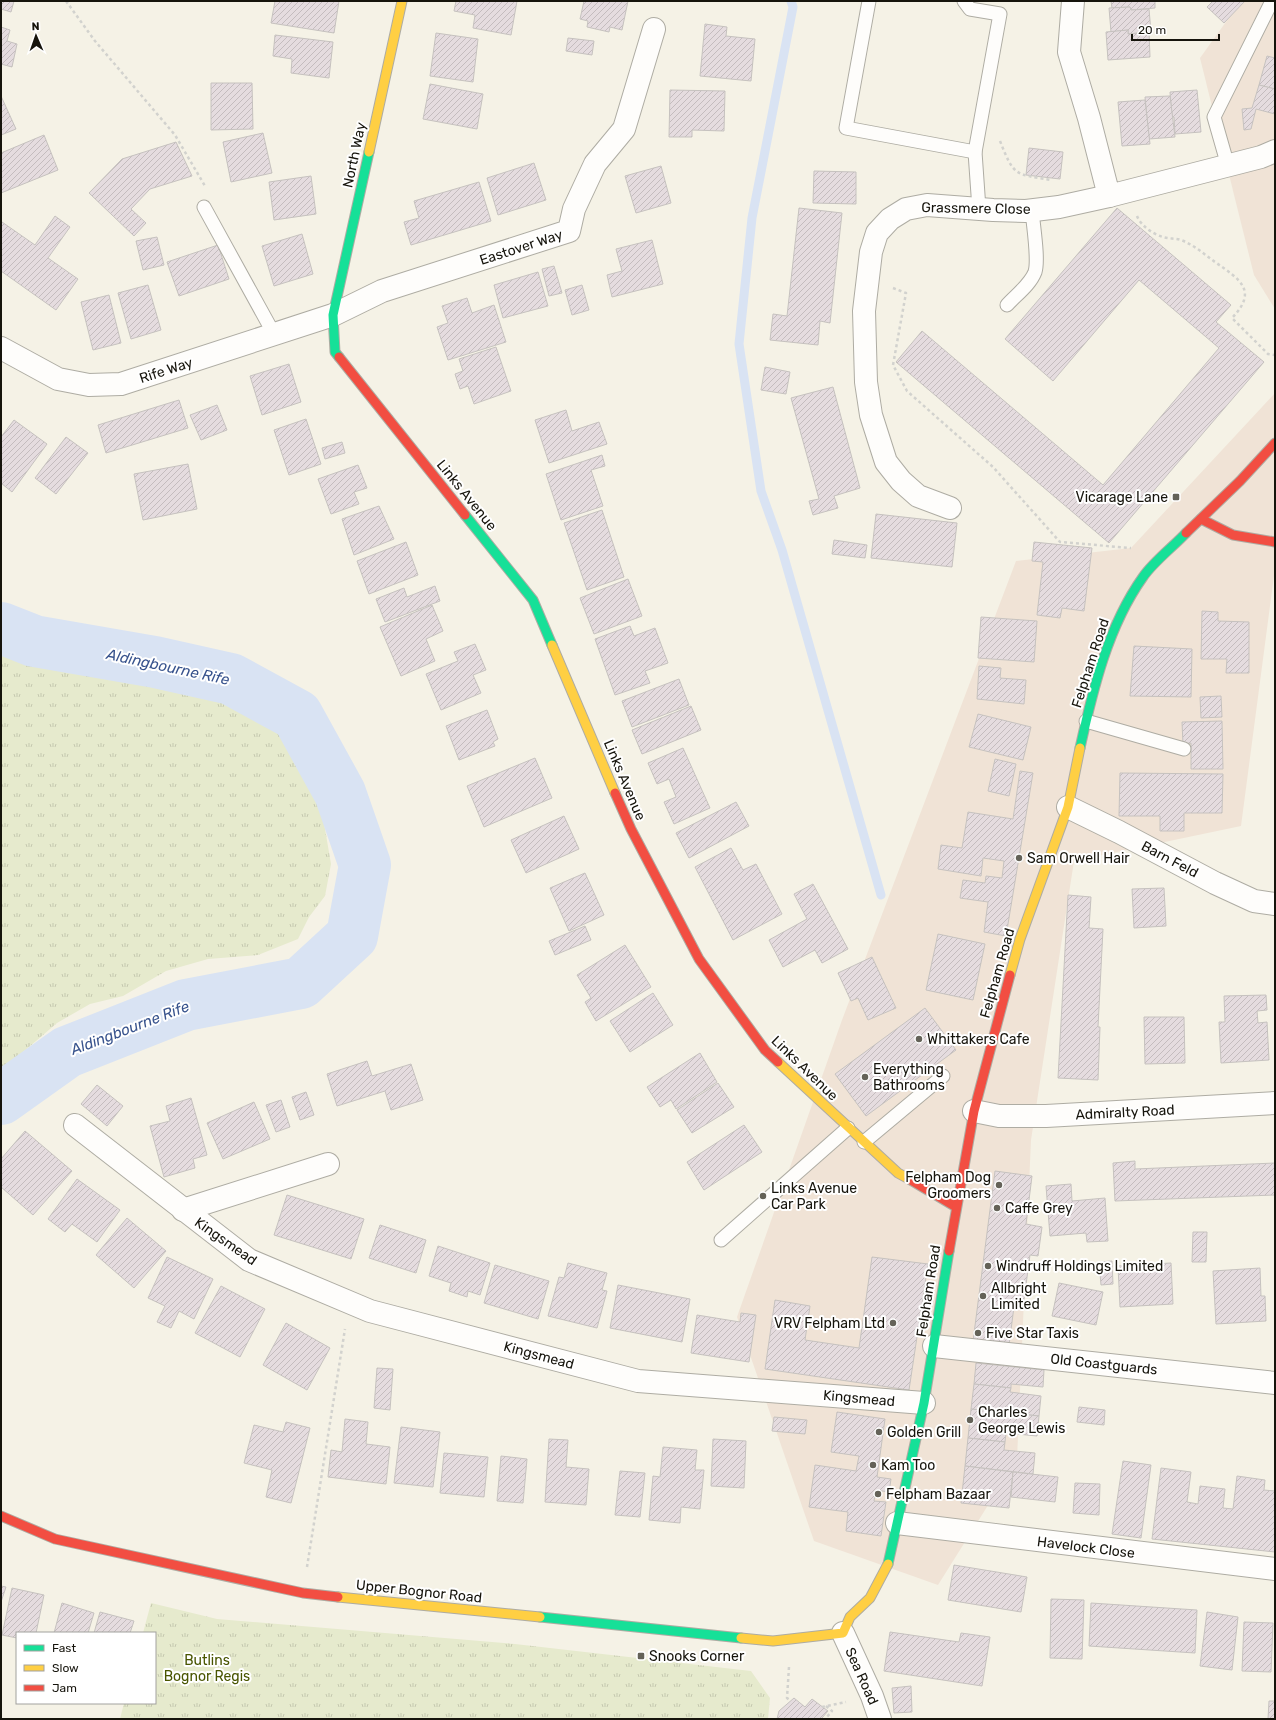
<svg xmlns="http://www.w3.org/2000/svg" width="1276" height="1720" viewBox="0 0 1276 1720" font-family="Rubik,sans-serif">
<defs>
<pattern id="grass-tufts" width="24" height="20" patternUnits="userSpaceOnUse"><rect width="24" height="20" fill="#e6eacd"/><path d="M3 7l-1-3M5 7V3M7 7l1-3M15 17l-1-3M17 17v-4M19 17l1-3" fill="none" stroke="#c5c8af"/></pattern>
<pattern id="building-hatch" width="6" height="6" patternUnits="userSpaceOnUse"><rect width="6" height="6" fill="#e5dcdf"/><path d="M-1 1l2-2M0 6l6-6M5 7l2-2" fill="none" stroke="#c4bcbe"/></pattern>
</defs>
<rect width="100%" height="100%" fill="#f5f2e6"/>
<g fill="#f0e3d6">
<polygon points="1241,1 1275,1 1275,309 1254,275 1200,58"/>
<polygon points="1275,393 1275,568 1241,826 1074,861 1031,1140 1017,1459 938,1585 814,1541 737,1317 842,1020 1016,561 1131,548"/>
</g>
<g fill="url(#grass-tufts)">
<polygon points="1,649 73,669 168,683 226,698 295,738 315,792 324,823 331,864 325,896 309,917 298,939 258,955 208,959 166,971 123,996 90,1004 57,1023 1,1071"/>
<polygon points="151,1603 217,1619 515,1644 751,1671 770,1698 768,1719 120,1719 124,1703 155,1703 155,1633 143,1633"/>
</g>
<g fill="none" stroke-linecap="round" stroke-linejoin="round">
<polyline stroke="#d9e3f3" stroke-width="9" points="791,1 793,7 752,218 739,344 761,491 782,550 881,895"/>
<polyline stroke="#d9e3f3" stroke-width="52" points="1,628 34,641 155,662 231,679 297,715 340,793 365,865 352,936 301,983 186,1005 67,1052 1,1099"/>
</g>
<g fill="url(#building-hatch)" stroke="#c6c2bf">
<polygon points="1,1 14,1 11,12 1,9"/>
<polygon points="275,1 339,1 334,33 271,23"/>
<polygon points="456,1 517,1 511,35 473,28 475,15 454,11"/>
<polygon points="584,1 628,1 622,30 610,27 609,32 587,27 588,21 580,19"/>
<polygon points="1111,1 1155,1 1155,8 1131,10 1130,7 1112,8"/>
<polygon points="1213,1 1245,1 1224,23 1207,7"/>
<polygon points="1130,7 1131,10 1149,9 1151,32 1128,34 1128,30 1111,32 1109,8"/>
<polygon points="705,24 727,27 726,36 755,39 751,81 700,76"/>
<polygon points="1,27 10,30 7,41 17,44 12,67 1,64"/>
<polygon points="1128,30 1128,34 1149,32 1150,57 1108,60 1106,32"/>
<polygon points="436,33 478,39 473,82 430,76"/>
<polygon points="275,35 333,42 329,78 291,73 292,59 273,56"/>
<polygon points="568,38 594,41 592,55 566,51"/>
<polygon points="1267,56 1275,58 1275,89 1259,85"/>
<polygon points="211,83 252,83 253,129 211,130"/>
<polygon points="430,84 483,94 477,129 423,119"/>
<polygon points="1259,85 1275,89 1275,114 1256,109 1251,129 1244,130 1242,109 1252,108"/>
<polygon points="670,90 725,91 724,131 692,130 692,137 669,137"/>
<polygon points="1197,90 1201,132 1175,134 1174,117 1172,117 1170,92"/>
<polygon points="1,96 16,129 1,135"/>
<polygon points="1170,96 1175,137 1149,139 1145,97"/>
<polygon points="1145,100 1150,144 1122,146 1118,102"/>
<polygon points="263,133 272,173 231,182 223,142"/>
<polygon points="44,135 58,170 1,193 1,153"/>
<polygon points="176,142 192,176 150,189 131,209 146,223 134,236 89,193 122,159"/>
<polygon points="1029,148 1063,152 1060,179 1026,175"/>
<polygon points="534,163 546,200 498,215 487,178"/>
<polygon points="661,166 671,203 636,213 625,176"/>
<polygon points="814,171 856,172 856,204 813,203"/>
<polygon points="311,176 316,214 274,220 269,182"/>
<polygon points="479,182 491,221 411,245 404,222 419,218 414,201"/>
<polygon points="799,208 842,213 830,323 820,321 818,345 770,340 773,314 787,316"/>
<polygon points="1117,208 1231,305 1216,322 1264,362 1109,543 896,362 922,331 1103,485 1219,348 1139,280 1053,381 1005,339"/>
<polygon points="55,216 70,227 48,258 78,279 56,310 1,271 1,224 2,222 35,245"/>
<polygon points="302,234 313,274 274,286 262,246"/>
<polygon points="157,237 164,265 143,270 136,241"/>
<polygon points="652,240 663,284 612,297 607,275 622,271 616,249"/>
<polygon points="218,245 229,279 179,296 167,262"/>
<polygon points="554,266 562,293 549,296 542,269"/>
<polygon points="538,272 548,306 503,318 494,285"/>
<polygon points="148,285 161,330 131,339 118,293"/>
<polygon points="582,285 589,310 572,315 565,290"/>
<polygon points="109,295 121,343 93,350 81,302"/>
<polygon points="467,298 472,313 494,305 506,342 448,360 437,327 448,323 442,306"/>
<polygon points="496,347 511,391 474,404 468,386 460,389 455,374 463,371 459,359"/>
<polygon points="289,364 301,402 262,415 250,376"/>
<polygon points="765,367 790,372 786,394 761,390"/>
<polygon points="833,387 860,488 834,496 838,508 813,515 809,501 819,499 791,398"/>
<polygon points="179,400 188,428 106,453 98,425"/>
<polygon points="217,405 227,430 201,440 190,415"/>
<polygon points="566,410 572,431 599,422 607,444 549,463 535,420"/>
<polygon points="306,419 321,464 289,475 274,430"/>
<polygon points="14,420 47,444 12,492 1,483 1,437"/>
<polygon points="66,437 88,453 56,494 35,478"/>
<polygon points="342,442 345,453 325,459 322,448"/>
<polygon points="602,455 605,466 591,470 603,506 561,520 546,474"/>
<polygon points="188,464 197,509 143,520 134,474"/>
<polygon points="358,465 367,488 354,492 359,504 331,514 318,479"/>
<polygon points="379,506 394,539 354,555 342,519"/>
<polygon points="602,510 624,577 587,590 564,523"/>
<polygon points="876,514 957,523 952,567 871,558"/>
<polygon points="834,540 867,545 865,558 832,554"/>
<polygon points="406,542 418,575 369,594 357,561"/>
<polygon points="1034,542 1092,548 1084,611 1062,608 1060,618 1037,615 1043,562 1032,561"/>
<polygon points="628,579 642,616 594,634 580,598"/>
<polygon points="435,586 440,601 385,622 376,599 404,588 407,597"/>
<polygon points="432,605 443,631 426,639 435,661 401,676 380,627"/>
<polygon points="1202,611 1218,612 1218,621 1249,622 1249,673 1226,673 1227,659 1201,659"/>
<polygon points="981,617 1037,621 1034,662 978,658"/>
<polygon points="630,626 634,636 655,628 668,663 645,671 650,683 615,695 595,639"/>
<polygon points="475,644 486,670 473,675 481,693 441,710 426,674 458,661 454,652"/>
<polygon points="1134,646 1192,649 1191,697 1130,696"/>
<polygon points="979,666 1001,668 1000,678 1026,680 1024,704 977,699"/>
<polygon points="679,679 689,705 632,727 622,701"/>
<polygon points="1221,696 1222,717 1201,718 1200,697"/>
<polygon points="691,706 701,730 642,754 632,730"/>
<polygon points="487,710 498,739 493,742 495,746 459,760 446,726"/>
<polygon points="978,714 1031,727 1023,760 969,747"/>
<polygon points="1222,721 1223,769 1191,769 1191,743 1183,744 1182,722"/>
<polygon points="683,748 710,808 674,824 664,802 676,797 669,779 657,784 648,763"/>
<polygon points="535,758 552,798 484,827 467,786"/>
<polygon points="995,759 1016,764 1009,796 988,791"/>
<polygon points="1020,771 1033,773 1006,936 984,932 988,902 960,898 963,880 985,883 986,876 1002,878 1004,861 983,858 981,876 938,869 941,845 962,848 968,812 1013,819"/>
<polygon points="1120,773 1223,774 1222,813 1184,813 1184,831 1160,831 1160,816 1119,816"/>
<polygon points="736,802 749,826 689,858 676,833"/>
<polygon points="564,816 579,849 526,873 511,840"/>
<polygon points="731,848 743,870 756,864 782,914 733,940 695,867"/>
<polygon points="585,873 604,915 569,931 550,888"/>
<polygon points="813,884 848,949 822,963 815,950 783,967 769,940 807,919 794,894"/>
<polygon points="1164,888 1166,926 1134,928 1132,889"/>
<polygon points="1068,895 1091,897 1089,928 1103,929 1098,1027 1100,1027 1098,1080 1058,1078"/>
<polygon points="585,926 591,940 555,955 549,941"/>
<polygon points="938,934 985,944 973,1000 926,990"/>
<polygon points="625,945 651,987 596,1021 585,1002 591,998 577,975"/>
<polygon points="872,957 896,1008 868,1020 858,998 851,1001 838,973"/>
<polygon points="653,993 673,1025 630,1052 610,1021"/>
<polygon points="1266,995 1267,1010 1257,1011 1258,1023 1267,1022 1269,1060 1221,1063 1219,1022 1225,1022 1224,996"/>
<polygon points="925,1008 956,1050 866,1116 835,1074"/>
<polygon points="1144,1017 1184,1017 1185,1063 1145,1064"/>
<polygon points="700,1053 717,1082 676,1109 671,1100 660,1107 647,1087"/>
<polygon points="367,1061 372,1076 411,1064 423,1100 391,1110 385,1091 337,1106 327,1074"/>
<polygon points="718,1083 734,1107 692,1133 677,1110"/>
<polygon points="97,1085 123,1106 107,1126 81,1104"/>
<polygon points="306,1092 314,1115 300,1120 292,1097"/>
<polygon points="191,1098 207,1155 193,1159 195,1168 164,1177 150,1126 170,1121 166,1106"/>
<polygon points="281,1100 290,1127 276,1132 266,1105"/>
<polygon points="254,1102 270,1139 223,1159 207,1123"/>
<polygon points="744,1125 762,1152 704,1190 687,1162"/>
<polygon points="25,1131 72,1171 33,1215 1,1187 1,1159"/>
<polygon points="1135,1161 1135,1169 1275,1163 1275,1195 1115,1201 1113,1163"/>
<polygon points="995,1171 1032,1176 1026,1224 1042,1227 1038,1256 1030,1255 1024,1300 1015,1299 1008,1353 972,1349"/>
<polygon points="77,1179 120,1210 97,1242 72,1224 65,1232 48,1219"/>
<polygon points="1071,1184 1072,1201 1105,1198 1108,1241 1087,1242 1086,1233 1050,1236 1046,1186"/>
<polygon points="287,1195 364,1219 351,1259 274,1235"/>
<polygon points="127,1218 166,1251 134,1288 96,1255"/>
<polygon points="380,1225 426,1240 416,1273 369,1258"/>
<polygon points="1193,1232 1207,1232 1206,1262 1192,1262"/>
<polygon points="438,1246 490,1263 480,1295 468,1291 467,1297 449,1291 451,1283 429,1276"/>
<polygon points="167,1257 213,1279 194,1319 179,1311 171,1328 157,1322 165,1306 148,1298"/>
<polygon points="872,1257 928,1264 909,1390 765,1369 775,1300 810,1306 805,1340 859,1348"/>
<polygon points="1112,1261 1113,1284 1101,1285 1099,1262"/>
<polygon points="568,1263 607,1273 602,1290 607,1291 597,1328 548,1316 559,1277 564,1278"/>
<polygon points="1171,1263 1173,1304 1120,1307 1118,1266"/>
<polygon points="495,1265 549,1281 538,1319 484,1303"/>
<polygon points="1260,1268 1261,1296 1265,1296 1266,1321 1216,1324 1213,1271"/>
<polygon points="1059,1283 1103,1292 1096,1325 1052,1316"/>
<polygon points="618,1285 690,1299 682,1342 610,1328"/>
<polygon points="221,1286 265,1309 240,1357 195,1333"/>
<polygon points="741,1313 756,1315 749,1362 691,1353 697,1315 740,1322"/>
<polygon points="286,1323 330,1348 307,1390 263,1365"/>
<polygon points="976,1363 1044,1370 1043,1387 1011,1384 1011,1388 974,1384"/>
<polygon points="377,1368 393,1369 390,1410 374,1408"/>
<polygon points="974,1384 1011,1388 1010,1392 1041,1396 1039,1416 971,1409"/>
<polygon points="1079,1407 1105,1410 1104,1425 1077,1422"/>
<polygon points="971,1409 1039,1416 1037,1436 1006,1433 1005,1442 968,1438"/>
<polygon points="837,1412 885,1419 877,1477 891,1479 889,1492 876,1490 874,1501 886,1502 881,1536 846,1531 848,1512 809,1507 815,1465 856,1471 859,1456 831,1452"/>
<polygon points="774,1417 807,1420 805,1434 772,1431"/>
<polygon points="345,1419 368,1422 366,1444 390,1447 386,1484 328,1477 331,1450 342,1452"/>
<polygon points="286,1422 310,1428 291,1503 266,1497 272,1470 244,1463 254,1425 283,1432"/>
<polygon points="401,1427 440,1432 433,1487 394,1483"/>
<polygon points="968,1438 1005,1442 1004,1450 1035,1453 1033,1474 965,1466"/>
<polygon points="549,1439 568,1440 566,1467 589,1469 586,1505 545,1502"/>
<polygon points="713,1439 746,1441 744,1488 711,1486"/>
<polygon points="663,1447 697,1450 695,1470 704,1470 700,1509 681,1507 680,1523 649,1520 653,1476 660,1477"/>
<polygon points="444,1453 488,1457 484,1497 440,1493"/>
<polygon points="501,1456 527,1459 523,1503 497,1501"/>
<polygon points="1123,1461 1151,1465 1141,1538 1112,1534"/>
<polygon points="965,1466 1013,1472 1009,1508 961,1503"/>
<polygon points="1161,1468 1191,1472 1187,1502 1198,1504 1200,1486 1225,1489 1223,1508 1233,1509 1237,1476 1265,1480 1264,1490 1275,1491 1275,1552 1152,1539"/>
<polygon points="620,1471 645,1473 640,1517 615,1515"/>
<polygon points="1013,1472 1058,1477 1055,1502 1011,1497"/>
<polygon points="1075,1483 1100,1484 1099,1515 1073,1513"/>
<polygon points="954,1565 1027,1577 1021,1612 948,1600"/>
<polygon points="1,1586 6,1587 1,1602"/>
<polygon points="12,1588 44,1595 36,1633 17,1633 17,1638 2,1635"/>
<polygon points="1051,1599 1084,1600 1082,1659 1050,1658"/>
<polygon points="62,1603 94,1613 88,1633 54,1633"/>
<polygon points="1091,1603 1197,1610 1195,1653 1089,1646"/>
<polygon points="100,1612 134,1621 130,1633 94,1633"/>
<polygon points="1207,1612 1238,1617 1232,1670 1200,1666"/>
<polygon points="1244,1622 1273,1623 1271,1672 1242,1671"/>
<polygon points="890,1632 959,1642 961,1633 990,1637 982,1686 884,1671"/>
<polygon points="911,1686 912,1712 894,1713 892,1688"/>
<polygon points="794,1698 805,1707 812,1699 828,1711 822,1718 824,1719 777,1719 779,1711"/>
<polygon points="1269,1701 1275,1701 1275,1719 1268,1719"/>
</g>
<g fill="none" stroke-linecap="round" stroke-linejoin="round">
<defs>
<g id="lane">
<polyline points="869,1 846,128 975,152"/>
<polyline points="964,1 970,9 1000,14 975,152 979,209"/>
<polyline points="1228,166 1214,117 1272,1"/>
<polyline points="204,207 274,334"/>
<path d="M1007 305C1016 295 1030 285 1035 272 1039 259 1033 225 1032 210"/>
<polyline points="1086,721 1184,749"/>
<polyline points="864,1142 943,1076"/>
<polyline points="721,1240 848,1128"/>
</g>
<g id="street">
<polyline points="1073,1 1069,52 1089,118 1109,196 1261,157 1275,151"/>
<polyline points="1,348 58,379 89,385 121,384 333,315 382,291 569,231 574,209 595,164 624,129 654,29"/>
<polyline points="950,508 918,496 901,481 886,462 871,415 866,382 864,311 871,252 877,233 890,219 906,209 927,205 993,210 1026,211 1059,207 1109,196"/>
<polyline points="1068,807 1119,832 1215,883 1254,901 1275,904"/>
<polyline points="974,1111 999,1116 1046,1116 1275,1103"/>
<polyline points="75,1125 249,1260 370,1311 638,1381 924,1403"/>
<polyline points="183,1210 328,1164"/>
<polyline points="934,1346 1275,1383"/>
<polyline points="897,1523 1275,1569"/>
<polyline points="843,1633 872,1696 880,1719"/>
</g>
<g id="fast">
<polyline points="339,357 335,352 333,315 369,152"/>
<polyline points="465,515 533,600 552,645"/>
<path d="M1080 748C1093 689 1108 626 1143 577 1153 562 1174 546 1186 533"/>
<polyline points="888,1564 924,1403 949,1251"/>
<polyline points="540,1617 741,1638"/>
</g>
<g id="slow">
<polyline points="369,152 402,1"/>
<polyline points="552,645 615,793"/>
<polyline points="1010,975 1020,939 1068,807 1080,748"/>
<polyline points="778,1062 898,1173 909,1179"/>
<polyline points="338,1597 540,1617"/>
<polyline points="741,1638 773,1641 843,1633 850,1617 870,1598 888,1564"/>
</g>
<g id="jam">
<polyline points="339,357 465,515"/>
<polyline points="1201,519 1233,535 1275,542"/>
<polyline points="1186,533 1240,481 1275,443"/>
<polyline points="615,793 631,829 699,959 765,1050 778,1062"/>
<polyline points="909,1179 956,1207"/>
<polyline points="949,1251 974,1111 1010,975"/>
<polyline points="1,1516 55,1539 303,1593 338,1597"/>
</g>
</defs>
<use href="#lane" stroke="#aeaca3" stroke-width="15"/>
<use href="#street" stroke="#aeaca3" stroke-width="24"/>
<use href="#fast" stroke="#aeaca3" stroke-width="11"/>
<use href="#slow" stroke="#aeaca3" stroke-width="11"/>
<use href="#jam" stroke="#aeaca3" stroke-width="11"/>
<g stroke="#d2d2ce" stroke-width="2.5" stroke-dasharray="3 3" stroke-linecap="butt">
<polyline points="66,1 95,41 175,135 205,186"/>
<path d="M1000 141C1014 176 1014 174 1051 180"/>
<path d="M1137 216C1141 226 1153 234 1163 237 1169 239 1175 238 1181 240 1194 245 1204 254 1215 262 1239 279 1259 290 1232 318L1268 354 1275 355"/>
<polyline points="893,288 906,293 893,365 907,391 993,467 1060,542 1131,548"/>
<polyline points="307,1567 345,1329"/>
<polyline points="789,1667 787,1698 791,1701"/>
<polyline points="826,1706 832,1711 826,1718 827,1719"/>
<polyline points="822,1707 846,1702"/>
</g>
<use href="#lane" stroke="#fefdfb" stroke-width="13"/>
<use href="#street" stroke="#fefdfb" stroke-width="22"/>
<use href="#fast" stroke="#16e098" stroke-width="9"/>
<use href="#slow" stroke="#ffcf43" stroke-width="9"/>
<use href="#jam" stroke="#f24e42" stroke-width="9"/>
</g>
<g fill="#646258" stroke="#fff" stroke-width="1.5">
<rect x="1172" y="493" width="8" height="8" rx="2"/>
<circle cx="1019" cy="858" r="4"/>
<circle cx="919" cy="1039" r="4"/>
<circle cx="865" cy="1077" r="4"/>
<circle cx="999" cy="1185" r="4"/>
<circle cx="763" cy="1196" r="4"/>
<circle cx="997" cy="1208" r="4"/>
<circle cx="988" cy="1266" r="4"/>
<circle cx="983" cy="1296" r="4"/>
<circle cx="893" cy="1323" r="4"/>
<circle cx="978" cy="1333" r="4"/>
<circle cx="970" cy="1420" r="4"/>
<circle cx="879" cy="1432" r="4"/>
<circle cx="873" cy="1465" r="4"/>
<circle cx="878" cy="1494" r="4"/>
<rect x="637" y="1652" width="8" height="8" rx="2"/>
</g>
<g text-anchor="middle" stroke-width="4" stroke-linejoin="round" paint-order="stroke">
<g font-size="14" fill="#16140c" stroke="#fff">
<text transform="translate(354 155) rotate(-78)" y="5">North Way</text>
<text transform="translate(976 208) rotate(1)" y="5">Grassmere Close</text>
<text transform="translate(521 247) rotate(-18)" y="5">Eastover Way</text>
<text transform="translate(166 370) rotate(-18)" y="5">Rife Way</text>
<text transform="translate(467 495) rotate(51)" y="5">Links Avenue</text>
<text transform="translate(1090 663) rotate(-72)" y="5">Felpham Road</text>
<text transform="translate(625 780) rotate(67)" y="5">Links Avenue</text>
<text transform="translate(1170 859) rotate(28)" y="5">Barn Feld</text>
<text transform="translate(997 973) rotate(-74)" y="5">Felpham Road</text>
<text transform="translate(805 1068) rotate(44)" y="5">Links Avenue</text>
<text transform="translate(1125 1112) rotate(-3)" y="5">Admiralty Road</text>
<text transform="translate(226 1241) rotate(35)" y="5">Kingsmead</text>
<text transform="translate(928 1291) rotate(-81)" y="5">Felpham Road</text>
<text transform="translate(539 1355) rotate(15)" y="5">Kingsmead</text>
<text transform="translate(1104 1364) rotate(6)" y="5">Old Coastguards</text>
<text transform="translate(859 1398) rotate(5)" y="5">Kingsmead</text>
<text transform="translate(1086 1547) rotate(7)" y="5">Havelock Close</text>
<text transform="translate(419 1591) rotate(6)" y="5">Upper Bognor Road</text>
<text transform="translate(862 1676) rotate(66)" y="5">Sea Road</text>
</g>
<g font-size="14" fill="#16140c" stroke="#fff" text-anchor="start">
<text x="1168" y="502" text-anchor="end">Vicarage Lane</text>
<text x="1027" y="863">Sam Orwell Hair</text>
<text x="927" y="1044">Whittakers Cafe</text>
<text x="873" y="1074">Everything<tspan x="873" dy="16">Bathrooms</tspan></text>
<text x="991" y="1182" text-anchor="end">Felpham Dog<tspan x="991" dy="16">Groomers</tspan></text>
<text x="771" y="1193">Links Avenue<tspan x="771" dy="16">Car Park</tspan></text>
<text x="1005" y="1213">Caffe Grey</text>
<text x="996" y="1271">Windruff Holdings Limited</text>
<text x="991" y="1293">Allbright<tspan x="991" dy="16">Limited</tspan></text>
<text x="885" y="1328" text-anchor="end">VRV Felpham Ltd</text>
<text x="986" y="1338">Five Star Taxis</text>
<text x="978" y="1417">Charles<tspan x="978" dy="16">George Lewis</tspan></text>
<text x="887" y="1437">Golden Grill</text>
<text x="881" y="1470">Kam Too</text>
<text x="886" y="1499">Felpham Bazaar</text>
<text x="649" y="1661">Snooks Corner</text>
</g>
<g font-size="14" fill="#495500" stroke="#fff">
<text x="207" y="1665">Butlins<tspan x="207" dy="16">Bognor Regis</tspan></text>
</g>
<g font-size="15" font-style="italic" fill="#38538d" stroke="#fff">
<text transform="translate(168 667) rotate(12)" y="5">Aldingbourne Rife</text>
<text transform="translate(130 1028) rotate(-21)" y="5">Aldingbourne Rife</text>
</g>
</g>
<rect width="1276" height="1720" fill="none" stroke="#16140c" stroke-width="4"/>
<rect x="16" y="1632" width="140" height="72" fill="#ffffff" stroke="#a2a19e"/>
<rect x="24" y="1645" width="20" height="6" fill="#16e098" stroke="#a2a19e"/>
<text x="52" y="1652" font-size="12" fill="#16140c">Fast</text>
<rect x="24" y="1665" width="20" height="6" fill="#ffcf43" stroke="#a2a19e"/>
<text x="52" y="1672" font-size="12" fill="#16140c">Slow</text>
<rect x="24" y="1685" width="20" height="6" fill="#f24e42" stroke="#a2a19e"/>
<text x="52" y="1692" font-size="12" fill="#16140c">Jam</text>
<g transform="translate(36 36) rotate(358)" stroke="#ffffff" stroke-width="3" paint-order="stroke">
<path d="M0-3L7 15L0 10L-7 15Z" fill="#16140c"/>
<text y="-6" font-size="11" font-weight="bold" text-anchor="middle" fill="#16140c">N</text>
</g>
<path d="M1132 34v6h87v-6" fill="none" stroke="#16140c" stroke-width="2"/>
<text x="1138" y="34" font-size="12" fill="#16140c" stroke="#ffffff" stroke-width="3" paint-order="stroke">20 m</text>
</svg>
